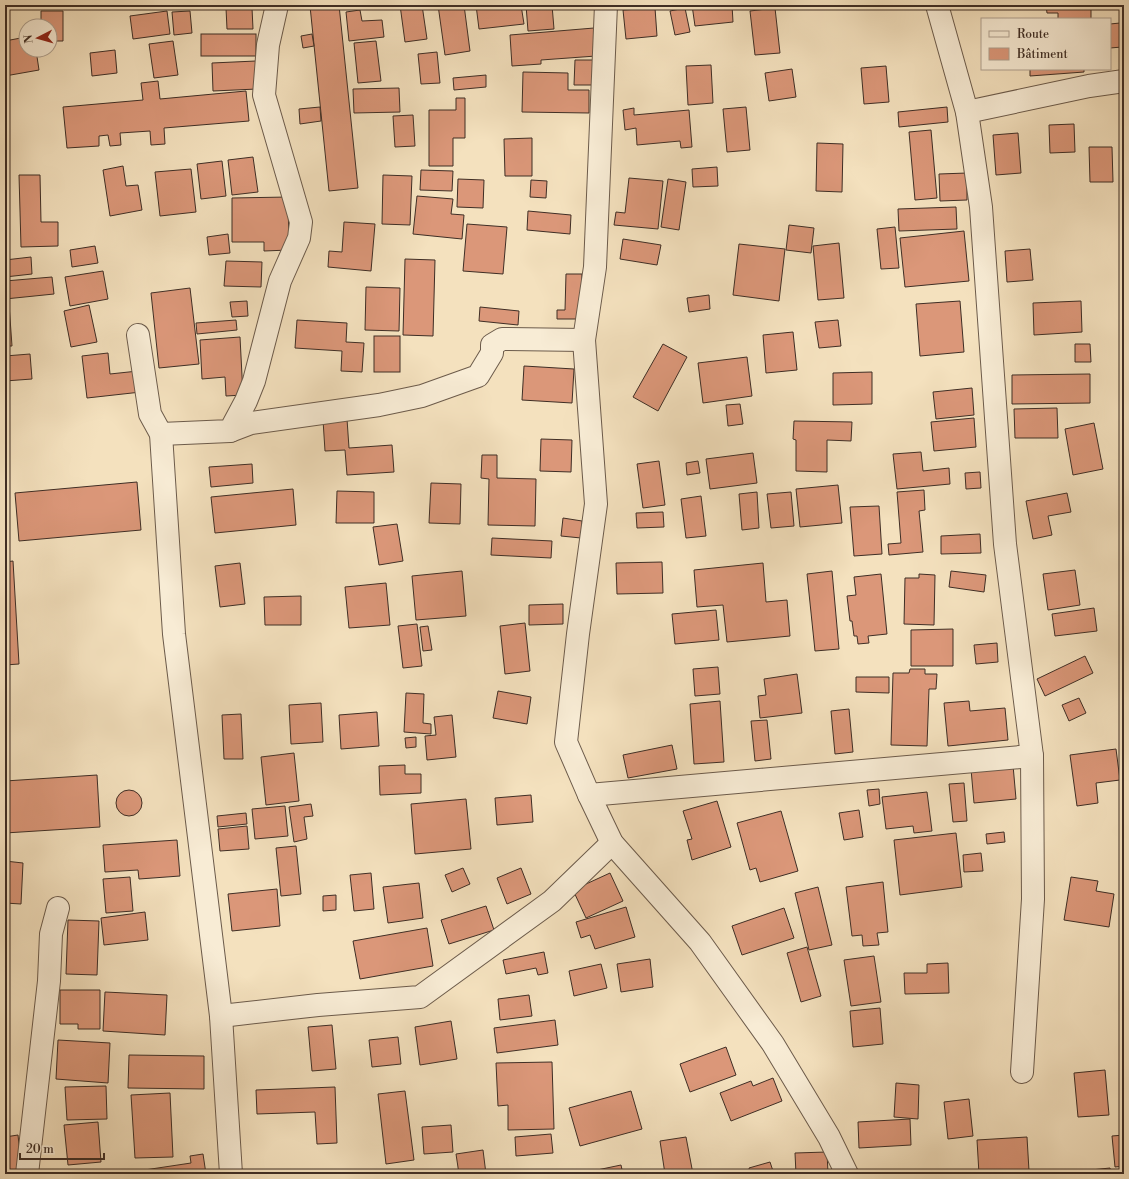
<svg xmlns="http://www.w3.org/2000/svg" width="1129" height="1179" viewBox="0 0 1129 1179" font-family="'Libre Bodoni',serif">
<rect width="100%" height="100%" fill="#f4e1be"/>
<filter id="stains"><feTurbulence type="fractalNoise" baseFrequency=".005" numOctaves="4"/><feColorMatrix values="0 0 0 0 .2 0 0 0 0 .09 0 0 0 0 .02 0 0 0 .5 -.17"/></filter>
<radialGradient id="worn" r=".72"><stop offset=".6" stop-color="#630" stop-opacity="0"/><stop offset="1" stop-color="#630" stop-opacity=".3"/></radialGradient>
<g fill="#db9779" stroke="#3f2e25">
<polygon points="150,5 170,5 170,7 150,8"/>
<polygon points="186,5 239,5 186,8"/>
<polygon points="319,5 339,5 358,188 329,191 310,6"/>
<polygon points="400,5 422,5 427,39 405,42"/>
<polygon points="438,5 464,5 470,51 445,55"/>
<polygon points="476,5 521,5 524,24 479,29"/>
<polygon points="526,5 552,5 554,29 528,31"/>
<polygon points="692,5 732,5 733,22 695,26"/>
<polygon points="1046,5 1091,5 1091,19 1058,19 1058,13 1047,13"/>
<polygon points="226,8 252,8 253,29 227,29"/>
<polygon points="655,8 657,36 626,39 623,10"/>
<polygon points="685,8 690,32 675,35 670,11"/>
<polygon points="775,8 780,53 755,55 750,11"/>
<polygon points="360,10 362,21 382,20 384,37 349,41 346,12"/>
<polygon points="41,11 63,11 63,41 50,41 50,26 41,26"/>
<polygon points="167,11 170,34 133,39 130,16"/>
<polygon points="190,11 192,33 174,35 172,12"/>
<polygon points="1120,23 1122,47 1110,48 1110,24"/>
<polygon points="594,28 596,56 541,60 541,64 512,66 510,35"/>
<rect x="201" y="34" width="55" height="22"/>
<polygon points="312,34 314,46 303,48 301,36"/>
<polygon points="26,37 26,50 36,50 39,70 5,76 5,41"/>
<polygon points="173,41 178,75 154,78 149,44"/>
<polygon points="376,41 381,81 358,83 354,43"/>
<polygon points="115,50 117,73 92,76 90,53"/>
<polygon points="437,52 440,83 421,84 418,54"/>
<polygon points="575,60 593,60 593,85 574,85"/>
<polygon points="256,61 257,89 213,91 212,63"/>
<polygon points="711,65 713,103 688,105 686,66"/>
<polygon points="886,66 889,102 864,104 861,68"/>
<polygon points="792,69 796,97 769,101 765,73"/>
<polygon points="1030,69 1084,69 1084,72 1030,76"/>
<polygon points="523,72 568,73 568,90 589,90 589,113 522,112"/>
<polygon points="486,75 486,87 454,90 453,78"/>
<polygon points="158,81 160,99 246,91 249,121 164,128 165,144 151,145 150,131 120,133 121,145 110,146 108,135 99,136 99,146 67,148 63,107 143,100 141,83"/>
<polygon points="399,88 400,112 354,113 353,89"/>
<polygon points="456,98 465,98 465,138 453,138 453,166 429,166 429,110 456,110"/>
<polygon points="320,107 321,121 300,124 299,109"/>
<polygon points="746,107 750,150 727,152 723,109"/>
<polygon points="947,107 948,122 899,127 898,112"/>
<polygon points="634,108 634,115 689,110 692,147 681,148 680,141 637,145 636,128 625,130 623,110"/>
<polygon points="413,115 415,146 395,147 393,116"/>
<polygon points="1074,124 1075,152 1050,153 1049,125"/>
<polygon points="931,130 937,198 915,200 909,132"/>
<polygon points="1018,133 1021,173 996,175 993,135"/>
<polygon points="532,138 532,176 505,176 504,139"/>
<polygon points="817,143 843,144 842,192 816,191"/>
<polygon points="1089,147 1112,147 1113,182 1090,182"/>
<polygon points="253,157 258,192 232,195 228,160"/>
<polygon points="222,161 226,196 201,199 197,164"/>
<polygon points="123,166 126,186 138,185 142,210 110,216 103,170"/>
<polygon points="717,167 718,186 693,187 692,169"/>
<polygon points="191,169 196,212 160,216 155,172"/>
<polygon points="421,170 453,171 452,191 420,190"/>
<polygon points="967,173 967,200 940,201 939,174"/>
<polygon points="19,175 40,175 41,222 58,222 58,246 21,247"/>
<polygon points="383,175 412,176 410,225 382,224"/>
<polygon points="629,178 663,181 658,229 614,225 616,212 625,213"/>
<polygon points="458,179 484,180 483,208 457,207"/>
<polygon points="668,179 686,182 679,230 661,227"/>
<polygon points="531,180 547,181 546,198 530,197"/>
<polygon points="417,196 453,199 451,214 464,215 462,239 413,234"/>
<polygon points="288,197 289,250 264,251 264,242 232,242 232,198"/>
<polygon points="956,207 957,229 899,231 898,209"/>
<polygon points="528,211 571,215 570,234 527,230"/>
<polygon points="344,222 375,224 371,271 328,267 329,251 342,252"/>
<polygon points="467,224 507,227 503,274 463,271"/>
<polygon points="789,225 814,228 811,253 786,250"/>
<polygon points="895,227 899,268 881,269 877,229"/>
<polygon points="964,231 969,281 905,287 900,238"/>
<polygon points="228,234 230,253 209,255 207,237"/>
<polygon points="623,239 661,245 657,265 620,259"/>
<polygon points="839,243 844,298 818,300 813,246"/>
<polygon points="739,244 785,249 779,301 733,295"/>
<polygon points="95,246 98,263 72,267 70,250"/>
<polygon points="1030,249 1033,280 1007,282 1005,251"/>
<polygon points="31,257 32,274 5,277 5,260"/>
<polygon points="405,259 435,260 433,336 403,335"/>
<polygon points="226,261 262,262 261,287 224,286"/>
<polygon points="103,271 108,299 70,306 65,277"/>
<polygon points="566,274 582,274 580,319 557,319 557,310 565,310"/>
<polygon points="52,277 54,294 5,299 5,281"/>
<polygon points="366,287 400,288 399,331 365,330"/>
<polygon points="190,288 199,364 159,368 151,293"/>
<polygon points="709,295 710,309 689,312 687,298"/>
<polygon points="247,301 248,316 232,317 230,302"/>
<polygon points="960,301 964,352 920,356 916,304"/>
<polygon points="1081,301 1082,332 1034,335 1033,303"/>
<polygon points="5,304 9,304 12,346 5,346"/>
<polygon points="89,305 97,342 71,347 64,311"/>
<polygon points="480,307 519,311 518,325 479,321"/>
<polygon points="236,320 237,330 197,334 196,323"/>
<polygon points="297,320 347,323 346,342 364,343 362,372 341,371 342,351 295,348"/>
<polygon points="838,320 841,346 819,348 815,322"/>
<polygon points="793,332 797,370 766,373 763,335"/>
<rect x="374" y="336" width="26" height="36"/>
<polygon points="240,337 243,395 226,396 225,377 202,379 200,340"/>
<polygon points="663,344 687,357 658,411 633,397"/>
<polygon points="1075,344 1090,344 1091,362 1075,362"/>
<polygon points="108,353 110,374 138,371 141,392 87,398 82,356"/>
<polygon points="30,354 32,379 5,381 5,356"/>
<polygon points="747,357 752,396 703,403 698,363"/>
<polygon points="524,366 574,369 572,403 522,400"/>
<polygon points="872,372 872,404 833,405 833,373"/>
<polygon points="1090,374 1090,403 1012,404 1012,375"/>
<polygon points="972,388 974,415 936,419 933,392"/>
<polygon points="740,404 743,424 728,426 726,405"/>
<polygon points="1057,408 1058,438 1015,438 1014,409"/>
<polygon points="974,418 976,447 934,451 931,422"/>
<polygon points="347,419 349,448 392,445 394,472 347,475 345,450 325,451 323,420"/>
<polygon points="794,421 852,422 851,441 827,440 827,472 796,471 796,440 793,439"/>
<polygon points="1094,423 1103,469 1073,475 1065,429"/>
<polygon points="541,439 572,440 571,472 540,471"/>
<polygon points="921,452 923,471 949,468 950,484 897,489 893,454"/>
<polygon points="753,453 757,483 710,489 706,459"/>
<polygon points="482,455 497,455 497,478 536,479 535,526 488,525 489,479 481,478"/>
<polygon points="659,461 665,505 643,508 637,464"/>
<polygon points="698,461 700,473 687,475 686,463"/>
<polygon points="252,464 253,483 211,487 209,467"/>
<polygon points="980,472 981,488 966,489 965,473"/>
<polygon points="137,482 141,530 19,541 15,493"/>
<polygon points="431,483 461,484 460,524 429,523"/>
<polygon points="838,485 842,523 800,527 796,489"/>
<polygon points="293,489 296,525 215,533 211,497"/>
<polygon points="924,490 925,510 919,511 923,552 889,555 888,544 901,543 897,492"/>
<polygon points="337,491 374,492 374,523 336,523"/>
<polygon points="757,492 759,528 742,530 739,494"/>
<polygon points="791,492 794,526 771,528 767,494"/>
<polygon points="1067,493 1071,512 1048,516 1052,535 1033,539 1026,501"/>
<polygon points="701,496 706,536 686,538 681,499"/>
<polygon points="879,506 882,554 854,556 850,507"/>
<polygon points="663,512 664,527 637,528 636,513"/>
<polygon points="563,518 582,521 581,538 561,536"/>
<polygon points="397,524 403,561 379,565 373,527"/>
<polygon points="980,534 981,553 941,554 941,536"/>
<polygon points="492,538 552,541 551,558 491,555"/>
<polygon points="13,561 19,664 5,665 5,562"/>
<polygon points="662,562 663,593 617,594 616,563"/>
<polygon points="240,563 245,604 220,607 215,566"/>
<polygon points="763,563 766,602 787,600 790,636 727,642 723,605 697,607 694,570"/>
<polygon points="1075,570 1080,605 1048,610 1043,574"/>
<polygon points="462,571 466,616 416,620 412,576"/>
<polygon points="832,571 839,649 815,651 807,574"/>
<polygon points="951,571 986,575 984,592 949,587"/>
<polygon points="881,574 887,634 868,636 869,643 858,644 857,636 854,636 852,621 850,621 847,596 856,595 854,577"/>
<polygon points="919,574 935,575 934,625 904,624 905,578 919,578"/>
<polygon points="386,583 390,625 349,628 345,587"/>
<polygon points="301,596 301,625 265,625 264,597"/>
<polygon points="563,604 563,624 529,625 529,605"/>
<polygon points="1094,608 1097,631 1055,636 1052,614"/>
<polygon points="716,610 719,640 675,644 672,614"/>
<polygon points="525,623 530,671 505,674 500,626"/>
<polygon points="417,624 422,666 403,668 398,626"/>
<polygon points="428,626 432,650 423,651 420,627"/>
<polygon points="953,629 953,666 911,666 911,630"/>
<polygon points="997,643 998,662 976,664 974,645"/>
<polygon points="1085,656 1093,673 1045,696 1037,679"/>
<polygon points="718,667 720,694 695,696 693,669"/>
<polygon points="910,669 925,669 925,674 937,674 936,689 929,689 927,746 891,745 893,673 909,673"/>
<polygon points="797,674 802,713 760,718 758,696 766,695 764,679"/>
<polygon points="856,677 889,677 889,693 856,692"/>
<polygon points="498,691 531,697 527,724 493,718"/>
<polygon points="406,693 424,694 423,723 431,724 431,734 404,732"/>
<polygon points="1079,698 1086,713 1069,721 1062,705"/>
<polygon points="720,701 724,762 694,764 690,704"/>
<polygon points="969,701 970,711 1005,708 1008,740 948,746 944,703"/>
<polygon points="321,703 323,742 291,744 289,705"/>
<polygon points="849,709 853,752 835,754 831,711"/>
<polygon points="377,712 379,746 341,749 339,715"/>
<polygon points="241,714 243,759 224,759 222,715"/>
<polygon points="452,715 456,757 427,760 425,736 436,735 434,717"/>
<polygon points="767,720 771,759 755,761 751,721"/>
<polygon points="416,737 416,747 406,748 405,738"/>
<polygon points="672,745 677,769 628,778 623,755"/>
<polygon points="1116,749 1120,780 1096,783 1098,803 1077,806 1070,755"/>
<polygon points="294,753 299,801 266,805 261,757"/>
<polygon points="405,765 405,774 421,774 421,793 380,795 379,766"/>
<polygon points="1013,765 1016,799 974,803 971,769"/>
<polygon points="97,775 100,827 5,833 5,781"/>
<polygon points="964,783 967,821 953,822 949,784"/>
<polygon points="879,789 880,804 869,806 867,790"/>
<circle cx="129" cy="803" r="13"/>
<polygon points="927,792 932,831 914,833 913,826 886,829 882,797"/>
<polygon points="531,795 533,822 497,825 495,798"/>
<polygon points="466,799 471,849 415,854 411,804"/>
<polygon points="717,801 731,847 692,860 687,840 692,839 683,811"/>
<polygon points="311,804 313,816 304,817 307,839 294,842 289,807"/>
<polygon points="285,806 288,836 255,839 252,809"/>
<polygon points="859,810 863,837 844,840 839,813"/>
<polygon points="781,811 798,871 760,882 756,868 750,870 737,823"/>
<polygon points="246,813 247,824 218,827 217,816"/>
<polygon points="247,826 249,849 220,851 218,829"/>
<polygon points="1004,832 1005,842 987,844 986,834"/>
<polygon points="956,833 962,887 900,895 894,840"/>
<polygon points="177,840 180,876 139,879 138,870 105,872 103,845"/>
<polygon points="296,846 301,894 281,896 276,848"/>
<polygon points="981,853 983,871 964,872 963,855"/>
<polygon points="5,861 23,863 21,904 5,903"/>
<polygon points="463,868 470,884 452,892 445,875"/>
<polygon points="521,868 531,894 507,904 497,878"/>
<polygon points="371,873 374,909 354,911 350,875"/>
<polygon points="610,873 623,901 586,918 573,890"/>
<polygon points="130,877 133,911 106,913 103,879"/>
<polygon points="1071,877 1098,881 1096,891 1114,894 1109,927 1064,920"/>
<polygon points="883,882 888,932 877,933 879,945 863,946 862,935 852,936 846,887"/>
<polygon points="419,883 423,918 388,923 383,887"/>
<polygon points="818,887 832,945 809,950 795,893"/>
<polygon points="277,889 280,926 232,931 228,894"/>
<polygon points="336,895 336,910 323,911 323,896"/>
<polygon points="486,906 494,930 449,944 441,920"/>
<polygon points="626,907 635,937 595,949 590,935 581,938 576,922"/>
<polygon points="784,908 794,938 742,955 732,926"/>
<polygon points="145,912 148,940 104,945 101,918"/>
<polygon points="68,920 99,921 97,975 66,974"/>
<polygon points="427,928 433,966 360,979 353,941"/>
<polygon points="807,947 821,996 801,1002 787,953"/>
<polygon points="544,952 548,973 538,975 536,968 506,974 503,960"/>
<polygon points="874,956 881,1002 851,1006 844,960"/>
<polygon points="650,959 653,987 621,992 617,964"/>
<polygon points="948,963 949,993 905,994 904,973 927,973 927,964"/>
<polygon points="601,964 607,988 574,996 569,971"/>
<polygon points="60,990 100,990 100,1029 78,1029 78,1024 60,1024"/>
<polygon points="105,992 167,995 165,1035 103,1031"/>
<polygon points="529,995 532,1016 500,1020 498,999"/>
<polygon points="880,1008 883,1044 853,1047 850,1011"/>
<polygon points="555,1020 558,1045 497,1053 494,1028"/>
<polygon points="451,1021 457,1059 420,1065 415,1027"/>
<polygon points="332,1025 336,1069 312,1071 308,1027"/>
<polygon points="398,1037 401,1064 372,1067 369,1040"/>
<polygon points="58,1040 110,1043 108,1083 56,1079"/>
<polygon points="726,1047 736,1075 690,1092 680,1064"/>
<polygon points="129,1055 204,1056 204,1089 128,1088"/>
<polygon points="552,1062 554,1129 508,1130 508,1105 498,1106 496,1063"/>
<polygon points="1105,1070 1109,1115 1078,1117 1074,1073"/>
<polygon points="773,1078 782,1101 731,1121 720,1093 751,1081 753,1086"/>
<polygon points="896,1083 919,1085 918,1119 894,1117"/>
<polygon points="106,1086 107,1119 67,1120 65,1087"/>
<polygon points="335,1087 337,1143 317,1144 315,1112 257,1114 256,1090"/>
<polygon points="405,1091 414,1160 386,1164 378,1094"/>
<polygon points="631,1091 642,1129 580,1146 569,1108"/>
<polygon points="170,1093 173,1157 135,1158 131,1095"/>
<polygon points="969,1099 973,1136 948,1139 944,1102"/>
<polygon points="910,1119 911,1145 859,1148 858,1122"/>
<polygon points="98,1122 101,1162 68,1165 64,1125"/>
<polygon points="451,1125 453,1152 424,1154 422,1127"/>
<polygon points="551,1134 553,1153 516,1156 515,1137"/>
<polygon points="18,1135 22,1174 5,1174 5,1137"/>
<polygon points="1124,1135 1124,1166 1115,1167 1112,1136"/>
<polygon points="686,1137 693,1174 665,1174 660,1141"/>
<polygon points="1027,1137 1029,1171 979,1174 977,1140"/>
<polygon points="483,1150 486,1174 459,1174 456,1154"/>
<polygon points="827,1152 828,1173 796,1174 795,1153"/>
<polygon points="203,1154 206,1174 118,1174 191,1163 190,1156"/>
<polygon points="770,1162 774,1174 750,1174 749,1168"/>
<polygon points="621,1165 623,1174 578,1174"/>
<polygon points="1110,1168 1111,1174 1072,1174 1072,1172"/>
<polygon points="943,1171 943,1174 913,1174"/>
</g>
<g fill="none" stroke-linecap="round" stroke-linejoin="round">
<defs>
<g id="street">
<polyline points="606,5 595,267 584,340 596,504 578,634 566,742 589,795 612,843 700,942 773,1044 829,1137 847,1174"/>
<polyline points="937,5 967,112 981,207 1005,544 1032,756 1033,899 1022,1072"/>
<polyline points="967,112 1089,86 1124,81"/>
<polyline points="138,335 150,414 161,434 174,634 221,1016 231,1174"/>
<polyline points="230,431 251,423 379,405 422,396 478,376 492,353 492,345 502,339 584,340"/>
<polyline points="161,434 230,431 246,401 254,381 280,281 299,238 301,222 264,95 268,45 277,5"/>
<polyline points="589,795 1032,756"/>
<polyline points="221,1016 318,1005 420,997 552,901 612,843"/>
<polyline points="27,1174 49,981 51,934 58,908"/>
</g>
</defs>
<use href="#street" stroke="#6c5b4b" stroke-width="24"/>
<use href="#street" stroke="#f8ecd5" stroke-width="22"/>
</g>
<rect width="1129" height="1179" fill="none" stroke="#f4e1be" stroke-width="20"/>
<rect x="6" y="6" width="1117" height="1167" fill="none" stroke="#3f2e25" stroke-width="2"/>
<rect x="10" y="10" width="1109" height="1159" fill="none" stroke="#3f2e25"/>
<rect x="981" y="18" width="130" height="52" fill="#f8ecd5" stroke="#aea08f"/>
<rect x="989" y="31" width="20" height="6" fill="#f8ecd5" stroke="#aea08f"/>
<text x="1017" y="38" font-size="12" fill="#3f2e25">Route</text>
<rect x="989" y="48" width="20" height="12" fill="#db9779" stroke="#aea08f"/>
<text x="1017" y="58" font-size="12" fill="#3f2e25">Bâtiment</text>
<g transform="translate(38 38) rotate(264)"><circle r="19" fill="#f8ecd5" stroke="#aea08f"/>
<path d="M0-3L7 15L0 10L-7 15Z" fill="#8f2418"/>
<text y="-6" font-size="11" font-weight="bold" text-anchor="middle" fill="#3f2e25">N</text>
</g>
<path d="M20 1153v6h84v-6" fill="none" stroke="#3f2e25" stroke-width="2"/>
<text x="26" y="1153" font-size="12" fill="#3f2e25" stroke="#f8ecd5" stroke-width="3" paint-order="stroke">20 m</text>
<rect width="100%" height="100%" filter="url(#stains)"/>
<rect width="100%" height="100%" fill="url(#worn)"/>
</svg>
